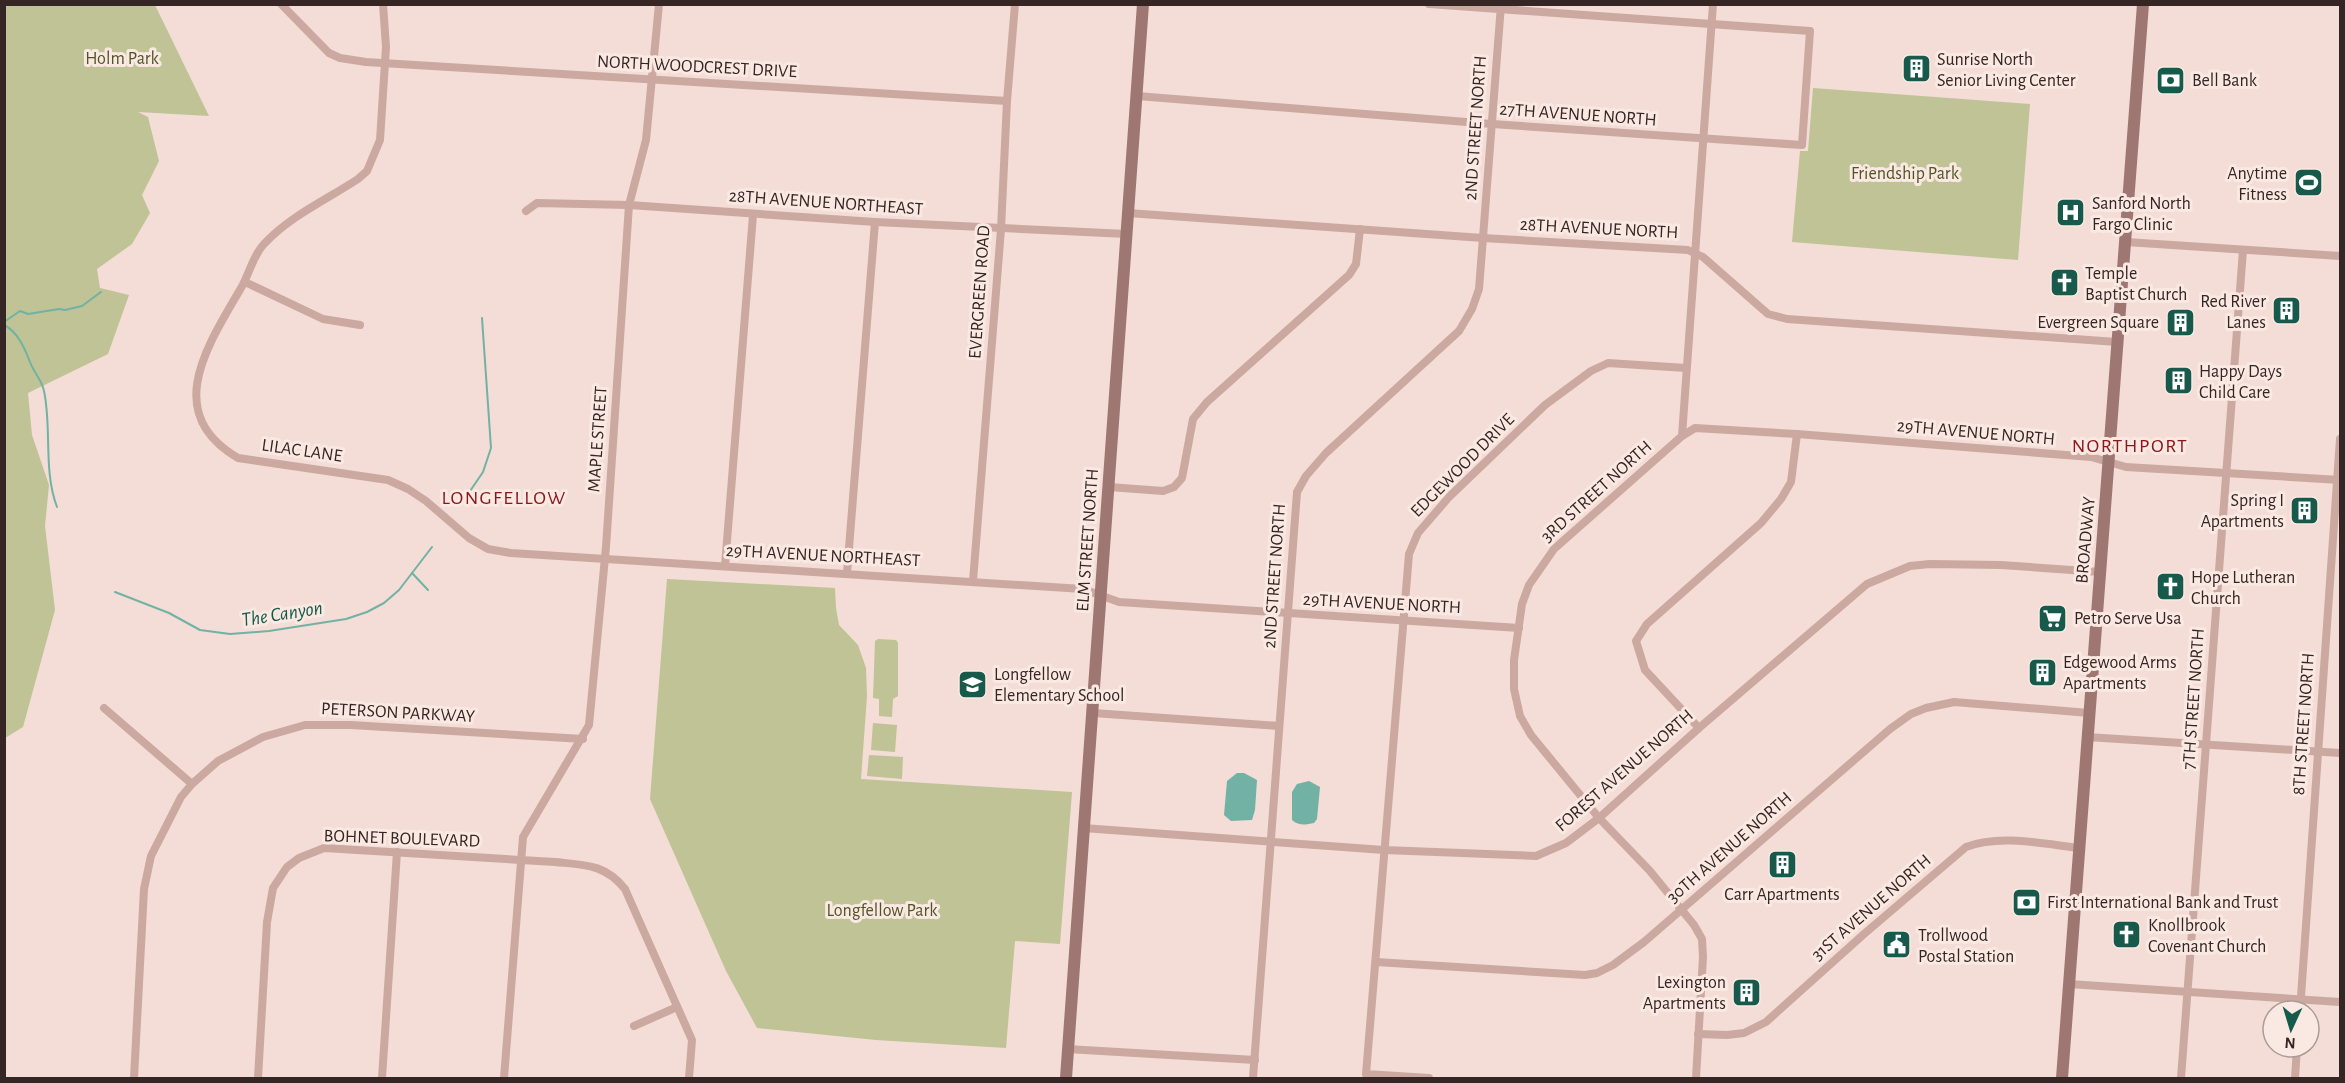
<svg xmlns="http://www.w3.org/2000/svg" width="2345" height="1083" viewBox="0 0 2345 1083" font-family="'Alegreya Sans',sans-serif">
<rect width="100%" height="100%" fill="#f3ddd6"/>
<g fill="#bfc395">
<polygon points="5,4 155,5 209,116 138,112 148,117 159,161 142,195 150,213 132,244 97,269 100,288 129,295 108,354 28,393 32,435 49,485 45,526 55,610 23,727 5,738"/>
<polygon points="1813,88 2030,104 2018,260 1792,242 1800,151 1808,151"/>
<polygon points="667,579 835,588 836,608 839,625 858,645 866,668 867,696 861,779 1072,792 1060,944 1015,941 1006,1048 876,1040 757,1028 726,971 650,799"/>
<polygon points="878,639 896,640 898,643 898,696 893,699 892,717 879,716 879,699 873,698 875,641"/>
<polygon points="873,723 897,725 895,752 871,750"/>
<polygon points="869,755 903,757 902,779 867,776"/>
</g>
<g fill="#72b2a4">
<polygon points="1237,773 1244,773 1257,780 1255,810 1252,820 1231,821 1224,815 1227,781"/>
<path d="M1309 781 1320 787 1317 819 1314 823C1305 825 1299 826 1292 820V792L1297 784Z"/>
</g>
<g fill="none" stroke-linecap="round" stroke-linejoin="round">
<g stroke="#72b2a4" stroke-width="2">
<polyline points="4,322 20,311 28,314 59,309 65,310 82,306 101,292"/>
<path d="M4 325C18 332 25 349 30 362 34 373 42 380 44 391 52 428 43 470 57 507"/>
<polyline points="468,494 483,472 491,448 482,318"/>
<polyline points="412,573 428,590"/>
<polyline points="115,592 169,613 200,630 230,634 269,631 346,619 367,612 384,603 399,590 432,547"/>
</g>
<g stroke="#cba9a1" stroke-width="8">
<polyline points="281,4 329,53 340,58 366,62 1007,101"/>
<path d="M383 4 386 47 380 140 367 171 358 179C326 200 290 216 264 244 253 255 249 275 241 288 208 345 161 413 238 458L388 480 408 489 426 501 469 538 488 549 511 553 1083 589 1119 602 1519 628"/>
<polyline points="1137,96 1492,124 1802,145 1810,31 1429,4"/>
<polyline points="526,211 537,203 629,205 875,222 1127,234"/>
<polyline points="1128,213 1483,238 1688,250 1703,257 1768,314 1787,319 2117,342"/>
<polyline points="2126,242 2340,256"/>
<polyline points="245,282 323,319 360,325"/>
<polyline points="1682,436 1695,428 1797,434 2091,457 2126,467 2340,480"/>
<polyline points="1109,487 1163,491 1174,487 1182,478 1193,419 1207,402 1349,275 1356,264 1360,229"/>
<polyline points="725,566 753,215"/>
<polyline points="847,573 875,222"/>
<polyline points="973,581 1001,229 1007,101 1015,4"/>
<polyline points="104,708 192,784"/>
<polyline points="1093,713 1279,726"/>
<polyline points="1699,728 1645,670 1636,641 1647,624 1761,523 1781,499 1791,482 1797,434"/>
<polyline points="2087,737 2340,753"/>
<polyline points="1083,828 1384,850 1536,856 1566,843 1599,818 1699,728 1867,584 1910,566 1930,564 2001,565 2100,572"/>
<polyline points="1376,962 1585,975 1597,973 1613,965 1644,942 1890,729 1911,714 1926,708 1954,702 2089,713"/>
<polyline points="2069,984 2340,1002"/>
<polyline points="2300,1011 2340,439"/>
<polyline points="634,1026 677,1007"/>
<path d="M1698 1034 1727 1035 1744 1033 1766 1022 1864 934 1966 847C2000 834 2044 844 2079 848"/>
<polyline points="1067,1049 1255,1060"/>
<polyline points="134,1078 144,889 151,856 181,797 192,784 218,761 263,737 305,725 351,725 583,739"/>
<path d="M258 1078 267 922 273 888 287 867 299 858 324 848 555 862C585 865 605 864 625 889L692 1040 689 1078"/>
<polyline points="382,1078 397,852"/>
<polyline points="504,1078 523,837 589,725 606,547 629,205 646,140 659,4"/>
<polyline points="1253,1078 1297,492 1306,476 1326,453 1459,331 1472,309 1479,289 1501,5"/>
<polyline points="1429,1078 1366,1074 1409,554 1418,533 1449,497 1545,405 1591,371 1608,363 1686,368"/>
<polyline points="1696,1078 1703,957 1702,939 1694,925 1650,871 1599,818 1531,735 1520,716 1514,689 1514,660 1522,604 1529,585 1554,549 1682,436 1713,4"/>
<polyline points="2181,1078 2243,250"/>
<polyline points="2295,1078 2297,1047"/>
</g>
<g stroke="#9f7772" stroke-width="12">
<polyline points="1066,1078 1143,4"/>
<polyline points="2062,1078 2143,4"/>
</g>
</g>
<defs>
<symbol id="building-square" viewBox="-11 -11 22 22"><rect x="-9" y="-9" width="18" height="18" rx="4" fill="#175a4c" stroke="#fae9e2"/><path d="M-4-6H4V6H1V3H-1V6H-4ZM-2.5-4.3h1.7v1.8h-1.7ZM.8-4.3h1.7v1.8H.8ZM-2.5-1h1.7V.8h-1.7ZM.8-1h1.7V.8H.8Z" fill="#fff"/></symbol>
<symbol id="bank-square" viewBox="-11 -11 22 22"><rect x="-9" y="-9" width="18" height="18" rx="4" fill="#175a4c" stroke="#fae9e2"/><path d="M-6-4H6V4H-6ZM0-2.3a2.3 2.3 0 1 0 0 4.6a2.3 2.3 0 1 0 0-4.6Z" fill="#fff"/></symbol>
<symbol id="stadium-square" viewBox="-11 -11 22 22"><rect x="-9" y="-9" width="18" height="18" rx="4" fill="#175a4c" stroke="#fae9e2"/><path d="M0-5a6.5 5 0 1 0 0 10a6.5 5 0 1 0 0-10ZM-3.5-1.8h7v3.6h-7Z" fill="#fff"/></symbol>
<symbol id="hospital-square" viewBox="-11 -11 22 22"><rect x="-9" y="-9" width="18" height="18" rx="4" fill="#175a4c" stroke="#fae9e2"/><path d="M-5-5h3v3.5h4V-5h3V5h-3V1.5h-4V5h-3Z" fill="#fff"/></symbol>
<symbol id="church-square" viewBox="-11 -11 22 22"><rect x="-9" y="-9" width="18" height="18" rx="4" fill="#175a4c" stroke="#fae9e2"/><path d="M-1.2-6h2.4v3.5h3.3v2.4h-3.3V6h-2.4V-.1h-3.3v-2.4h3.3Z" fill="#fff"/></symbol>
<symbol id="supermarket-square" viewBox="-11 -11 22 22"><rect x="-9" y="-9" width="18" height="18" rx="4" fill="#175a4c" stroke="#fae9e2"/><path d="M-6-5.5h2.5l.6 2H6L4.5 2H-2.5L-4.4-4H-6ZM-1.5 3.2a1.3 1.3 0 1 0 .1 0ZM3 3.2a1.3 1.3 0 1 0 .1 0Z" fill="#fff"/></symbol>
<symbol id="school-square" viewBox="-11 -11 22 22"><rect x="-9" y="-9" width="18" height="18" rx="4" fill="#175a4c" stroke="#fae9e2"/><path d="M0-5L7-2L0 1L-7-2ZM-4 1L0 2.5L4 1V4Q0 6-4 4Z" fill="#fff"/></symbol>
<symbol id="civic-square" viewBox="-11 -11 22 22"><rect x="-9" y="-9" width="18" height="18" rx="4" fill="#175a4c" stroke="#fae9e2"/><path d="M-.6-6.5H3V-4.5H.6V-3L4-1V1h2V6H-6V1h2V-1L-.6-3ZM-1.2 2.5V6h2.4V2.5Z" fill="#fff"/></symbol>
</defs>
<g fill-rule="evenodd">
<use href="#building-square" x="1900" y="52" width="33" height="33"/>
<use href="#bank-square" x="2154" y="64" width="33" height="33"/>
<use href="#stadium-square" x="2292" y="166" width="33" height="33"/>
<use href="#hospital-square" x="2054" y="196" width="33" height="33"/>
<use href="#church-square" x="2048" y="266" width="33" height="33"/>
<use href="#building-square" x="2270" y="294" width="33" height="33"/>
<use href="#building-square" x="2164" y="306" width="33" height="33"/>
<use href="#building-square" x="2162" y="364" width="33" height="33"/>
<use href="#building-square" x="2288" y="494" width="33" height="33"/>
<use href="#church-square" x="2154" y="570" width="33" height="33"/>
<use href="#supermarket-square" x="2036" y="602" width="33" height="33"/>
<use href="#building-square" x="2026" y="656" width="33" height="33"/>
<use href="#school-square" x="956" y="668" width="33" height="33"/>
<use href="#building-square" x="1766" y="848" width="33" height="33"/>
<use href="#bank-square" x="2010" y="886" width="33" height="33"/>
<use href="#church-square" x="2110" y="918" width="33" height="33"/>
<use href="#civic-square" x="1880" y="928" width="33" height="33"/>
<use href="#building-square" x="1730" y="976" width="33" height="33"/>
</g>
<g text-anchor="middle" stroke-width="6" stroke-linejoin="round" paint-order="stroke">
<g font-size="18" fill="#515526" stroke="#fae9e2">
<text x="122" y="64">Holm Park</text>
<text x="1905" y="179">Friendship Park</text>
<text x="882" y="916">Longfellow Park</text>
</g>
<g font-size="18" fill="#352524" stroke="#fae9e2" text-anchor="start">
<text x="1937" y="65">Sunrise North<tspan x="1937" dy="21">Senior Living Center</tspan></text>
<text x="2192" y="86">Bell Bank</text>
<text x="2287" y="179" text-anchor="end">Anytime<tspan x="2287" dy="21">Fitness</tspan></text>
<text x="2092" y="209">Sanford North<tspan x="2092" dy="21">Fargo Clinic</tspan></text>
<text x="2085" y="279">Temple<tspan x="2085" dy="21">Baptist Church</tspan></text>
<text x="2266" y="307" text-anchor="end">Red River<tspan x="2266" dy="21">Lanes</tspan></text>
<text x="2159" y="328" text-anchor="end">Evergreen Square</text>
<text x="2199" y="377">Happy Days<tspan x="2199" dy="21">Child Care</tspan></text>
<text x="2284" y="506" text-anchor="end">Spring I<tspan x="2284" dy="21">Apartments</tspan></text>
<text x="2191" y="583">Hope Lutheran<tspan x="2191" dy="21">Church</tspan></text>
<text x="2074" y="624">Petro Serve Usa</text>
<text x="2063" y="668">Edgewood Arms<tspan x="2063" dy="21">Apartments</tspan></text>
<text x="994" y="680">Longfellow<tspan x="994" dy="21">Elementary School</tspan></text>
<text x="1782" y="900" text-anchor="middle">Carr Apartments</text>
<text x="2047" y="908">First International Bank and Trust</text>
<text x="2148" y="931">Knollbrook<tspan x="2148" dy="21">Covenant Church</tspan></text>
<text x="1918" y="941">Trollwood<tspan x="1918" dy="21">Postal Station</tspan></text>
<text x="1726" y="988" text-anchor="end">Lexington<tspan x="1726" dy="21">Apartments</tspan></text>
</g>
<g font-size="18" fill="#352524" stroke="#fae9e2">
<text transform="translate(697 66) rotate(3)" y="6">NORTH WOODCREST DRIVE</text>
<text transform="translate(1578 114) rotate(4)" y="6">27TH AVENUE NORTH</text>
<text transform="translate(1475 128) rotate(-86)" y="6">2ND STREET NORTH</text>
<text transform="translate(826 202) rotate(4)" y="6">28TH AVENUE NORTHEAST</text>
<text transform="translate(1599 228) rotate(3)" y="6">28TH AVENUE NORTH</text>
<text transform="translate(979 292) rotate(-86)" y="6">EVERGREEN ROAD</text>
<text transform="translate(1976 432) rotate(5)" y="6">29TH AVENUE NORTH</text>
<text transform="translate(597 439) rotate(-86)" y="6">MAPLE STREET</text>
<text transform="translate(302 450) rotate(8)" y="6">LILAC LANE</text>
<text transform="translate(1462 465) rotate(-45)" y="6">EDGEWOOD DRIVE</text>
<text transform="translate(1596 491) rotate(-42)" y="6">3RD STREET NORTH</text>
<text transform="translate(1087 540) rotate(-86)" y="6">ELM STREET NORTH</text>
<text transform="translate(2085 540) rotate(-85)" y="6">BROADWAY</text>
<text transform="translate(823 555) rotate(3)" y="6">29TH AVENUE NORTHEAST</text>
<text transform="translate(1274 576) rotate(-86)" y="6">2ND STREET NORTH</text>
<text transform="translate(1382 603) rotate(3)" y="6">29TH AVENUE NORTH</text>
<text transform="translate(2193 699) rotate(-86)" y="6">7TH STREET NORTH</text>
<text transform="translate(398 712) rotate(3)" y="6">PETERSON PARKWAY</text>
<text transform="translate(2303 724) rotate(-86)" y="6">8TH STREET NORTH</text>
<text transform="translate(1624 770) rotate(-41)" y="6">FOREST AVENUE NORTH</text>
<text transform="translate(402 838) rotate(2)" y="6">BOHNET BOULEVARD</text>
<text transform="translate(1729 847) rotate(-41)" y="6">30TH AVENUE NORTH</text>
<text transform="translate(1871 907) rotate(-41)" y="6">31ST AVENUE NORTH</text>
</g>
<g font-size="20" letter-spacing="1.5" fill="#8b171a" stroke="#fae9e2">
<text x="2130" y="452">NORTHPORT</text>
<text x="504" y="504">LONGFELLOW</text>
</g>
<g font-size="20" font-style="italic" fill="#175a4c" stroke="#fae9e2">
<text transform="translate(282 613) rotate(-9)" y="7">The Canyon</text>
</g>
</g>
<rect width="2345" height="1083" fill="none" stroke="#352524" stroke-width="12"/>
<g transform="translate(2291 1029) rotate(184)"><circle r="28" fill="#fae9e2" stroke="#ab9b96" stroke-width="1.5"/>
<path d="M0-4.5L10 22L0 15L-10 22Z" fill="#175a4c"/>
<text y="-9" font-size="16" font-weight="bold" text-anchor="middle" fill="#352524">N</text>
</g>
</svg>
